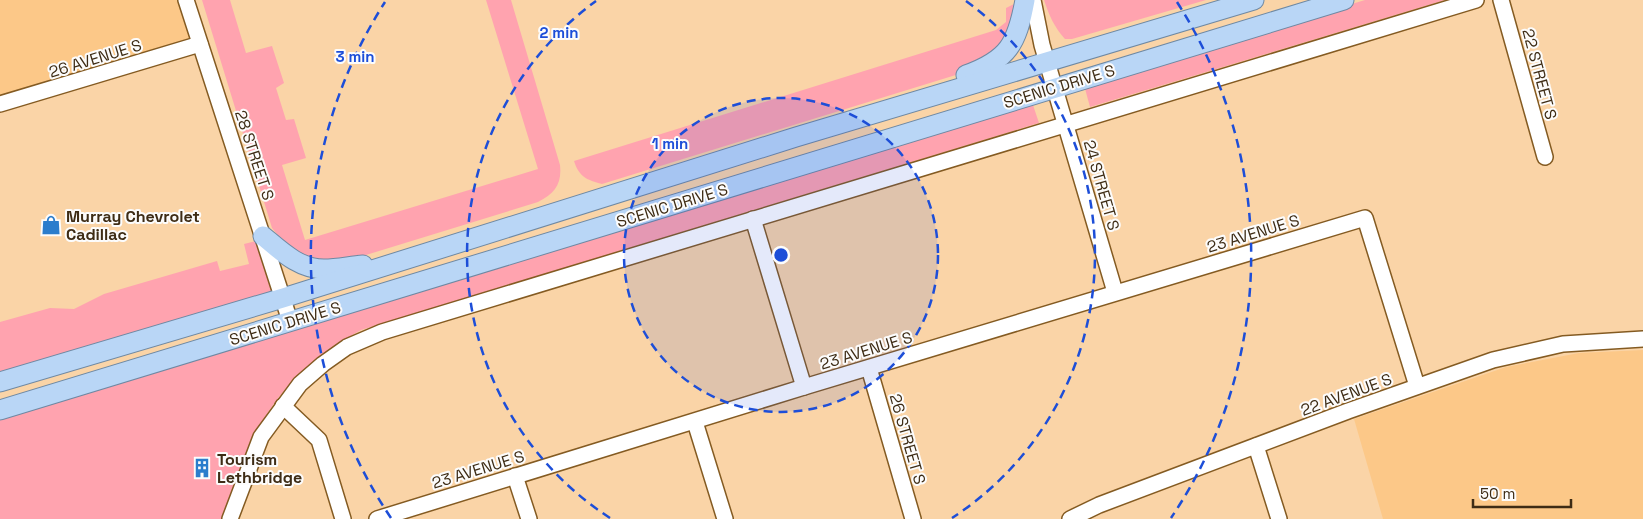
<svg xmlns="http://www.w3.org/2000/svg" width="1643" height="519" viewBox="0 0 1643 519" font-family="'Space Grotesk',sans-serif">
<rect width="100%" height="100%" fill="#fad4a7"/>
<g fill="#fcc888">
<polygon points="0,0 186,0 200,44 0,104"/>
<polygon points="1643,350 1643,519 1383,519 1354,419 1506,367 1579,353"/>
</g>
<g fill="#ffa3af">
<path d="M202 0H230L246 53 272 46 284 83 276 88 286 120 294 119 306 158 282 165 305 240 538 169 486 0H511L560 165C562 184 555 193 538 202L353 259 317 263 289 249 272 228Z"/>
<path d="M1015 0H1016C1016 40 1009 53 972 70L602 184C587 180 579 177 574 161L996 30 1006 22V8L1016 3Z"/>
<path d="M1044 0H1206L1072 39H1065C1054 27 1049 15 1044 0Z"/>
<polygon points="1365,0 1445,0 1090,107 1084,85"/>
<path d="M1032 102 1039 123 361 330C317 354 276 390 255 436 243 462 236 492 227 519H0V420Z"/>
<polygon points="264,239 283,298 0,380 0,322 50,308 74,309 104,294 217,261 220,271 249,264 244,244"/>
</g>
<g fill="none" stroke-linecap="round" stroke-linejoin="round">
<defs>
<g id="minor">
<polyline points="186,0 290,321"/>
<polyline points="1033,0 1042,45 1115,292"/>
<polyline points="1501,0 1545,157"/>
<polyline points="0,104 200,44"/>
<polyline points="753,219 804,387"/>
<polyline points="869,368 913,519"/>
<polyline points="283,406 319,440 343,519"/>
<polyline points="695,422 725,519"/>
<polyline points="1256,446 1279,519"/>
<polyline points="515,476 529,519"/>
<polyline points="230,519 261,437 300,384 323,364 347,347 382,332 1476,0"/>
<polyline points="377,519 804,387 1365,218 1417,386"/>
<polyline points="1070,519 1099,505 1348,411 1493,360 1563,344 1643,339"/>
</g>
<g id="major">
<path d="M966 75C1008 60 1017 44 1025 0"/>
<path d="M263 236C281 251 299 269 324 269 337 269 350 266 363 265"/>
<polyline points="0,382 283,298 796,137 1254,0"/>
<polyline points="0,410 1344,0"/>
</g>
</defs>
<use href="#minor" stroke="#845b22" stroke-width="18"/>
<use href="#major" stroke="#6f89a3" stroke-width="21"/>
<use href="#minor" stroke="#fff" stroke-width="15"/>
<use href="#major" stroke="#b9d6f6" stroke-width="19"/>
</g>
<circle cx="781" cy="255" r="157" fill="#1d4ed8" fill-opacity=".12"/>
<g fill="none" stroke="#1d4ed8" stroke-width="2.5" stroke-dasharray="9 6">
<circle cx="781" cy="255" r="157"/>
<path d="M610 518A314 314 0 0 1 596 1M966 1A314 314 0 0 1 952 518"/>
<path d="M391 518A470 470 0 0 1 385 2M1177 2A470 470 0 0 1 1171 518"/>
</g>
<defs>
<symbol id="shop-bare" viewBox="-9 -9 18 18"><path d="M-5-2.5h2.3a2.7 3.5 0 0 1 5.4 0H5L5.5 6h-11ZM-1.5-2.5h3a1.5 2.3 0 0 0-3 0Z" fill="#2b7dcc" stroke="#fcfcfc" stroke-width="2.5" paint-order="stroke"/></symbol>
<symbol id="building-bare" viewBox="-9 -9 18 18"><path d="M-4-6H4V6H1V3H-1V6H-4ZM-2.5-4.3h1.7v1.8h-1.7ZM.8-4.3h1.7v1.8H.8ZM-2.5-1h1.7V.8h-1.7ZM.8-1h1.7V.8H.8Z" fill="#2b7dcc" stroke="#fcfcfc" stroke-width="2.5" paint-order="stroke"/></symbol>
</defs>
<g fill-rule="evenodd">
<use href="#shop-bare" x="37" y="211" width="28" height="28"/>
<use href="#building-bare" x="188" y="454" width="28" height="28"/>
</g>
<g text-anchor="middle" stroke-width="4" stroke-linejoin="round" paint-order="stroke">
<g font-size="16" fill="#3e2c15" stroke="#fcfcfc">
<text transform="translate(95 58) rotate(-17)" y="6">26 AVENUE S</text>
<text transform="translate(1540 74) rotate(75)" y="6">22 STREET S</text>
<text transform="translate(1059 86) rotate(-17)" y="6">SCENIC DRIVE S</text>
<text transform="translate(255 155) rotate(72)" y="6">28 STREET S</text>
<text transform="translate(1102 185) rotate(74)" y="6">24 STREET S</text>
<text transform="translate(672 205) rotate(-17)" y="6">SCENIC DRIVE S</text>
<text transform="translate(1253 233) rotate(-17)" y="6">23 AVENUE S</text>
<text transform="translate(285 323) rotate(-17)" y="6">SCENIC DRIVE S</text>
<text transform="translate(866 350) rotate(-17)" y="6">23 AVENUE S</text>
<text transform="translate(1346 394) rotate(-20)" y="6">22 AVENUE S</text>
<text transform="translate(908 439) rotate(74)" y="6">26 STREET S</text>
<text transform="translate(478 469) rotate(-17)" y="6">23 AVENUE S</text>
</g>
<g font-size="16" font-weight="bold" fill="#3e2c15" stroke="#fcfcfc" text-anchor="start">
<text x="66" y="222">Murray Chevrolet<tspan x="66" dy="18">Cadillac</tspan></text>
<text x="217" y="465">Tourism<tspan x="217" dy="18">Lethbridge</tspan></text>
</g>
</g>
<circle cx="781" cy="255" r="8" fill="#1d4ed8" stroke="#fcfcfc" stroke-width="2.5"/>
<g font-size="15" text-anchor="middle" font-weight="bold" fill="#1d4ed8" stroke="#fcfcfc" stroke-width="4" stroke-linejoin="round" paint-order="stroke">
<text x="559" y="38">2 min</text>
<text x="355" y="62">3 min</text>
<text x="670" y="149">1 min</text>
</g>
<path d="M1473 499v8h98v-8" fill="none" stroke="#3e2c15" stroke-width="2.5"/>
<text x="1480" y="499" font-size="15" fill="#3e2c15" stroke="#fcfcfc" stroke-width="4" paint-order="stroke">50 m</text>
</svg>
